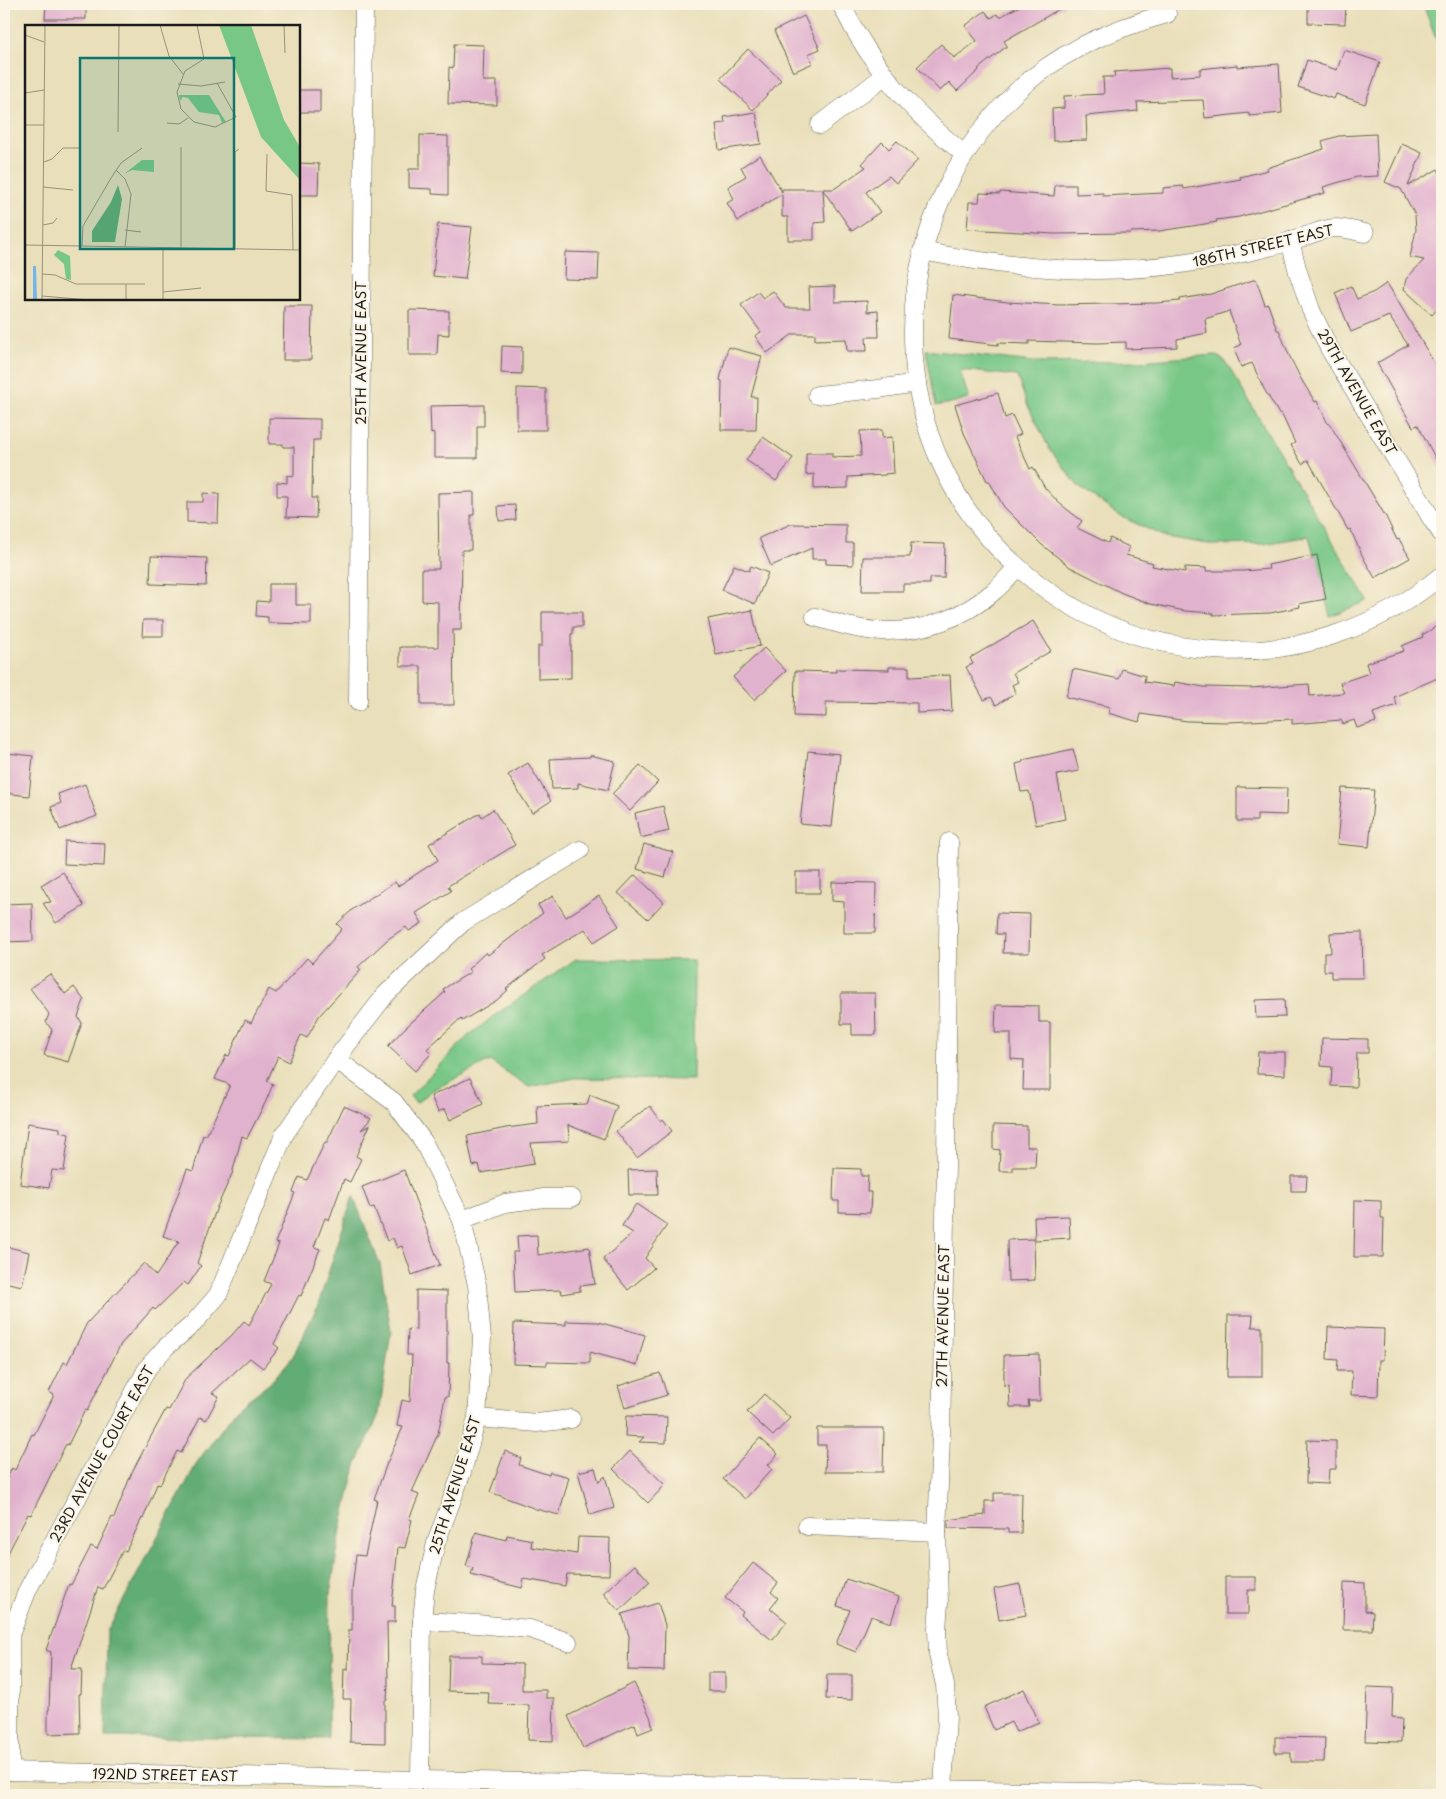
<svg xmlns="http://www.w3.org/2000/svg" width="1446" height="1799" viewBox="0 0 1446 1799" font-family="'Playpen Sans',sans-serif">
<rect width="100%" height="100%" fill="#fcf5e5"/>
<filter id="ink" filterUnits="userSpaceOnUse"><feTurbulence type="fractalNoise" baseFrequency=".02" numOctaves="2"/><feDisplacementMap in="SourceGraphic" scale="10" xChannelSelector="R" yChannelSelector="G"/><feConvolveMatrix kernelMatrix="1 2 1 2 8 2 1 2 1" color-interpolation-filters="sRGB"/></filter>
<filter id="wash" filterUnits="userSpaceOnUse"><feTurbulence type="fractalNoise" baseFrequency=".0096" numOctaves="4" result="noise"/><feDisplacementMap in="SourceGraphic" scale="20" xChannelSelector="R" yChannelSelector="G"/><feGaussianBlur stdDeviation="1.12" result="paint"/><feColorMatrix in="noise" values="0 0 0 0 0 0 0 0 0 0 0 0 0 0 0 0 0 1.4 0 .05"/><feComposite in="paint" operator="in"/></filter>
<g filter="url(#wash)">
<rect width="100%" height="100%" fill="#e9dfba"/>
<g fill="#78c787" stroke="#4a7252">
<polygon points="1423,4 1442,4 1442,56"/>
<polygon points="926,350 1042,363 1139,361 1215,355 1225,361 1368,601 1330,616 1309,536 1263,544 1215,545 1165,537 1120,516 1080,488 1050,450 1027,404 1017,376 960,370 969,399 936,406"/>
<polygon points="576,959 694,960 693,1080 575,1078 529,1087 490,1061 433,1090 416,1103 410,1096 468,1036 498,1013"/>
</g>
<polygon fill="#62ac74" stroke="#3f6448" points="353,1196 380,1264 391,1331 379,1414 356,1466 342,1524 330,1594 328,1739 105,1737 107,1631 198,1461 238,1407 269,1384 292,1358 318,1305"/>
<g id="blocks">
<g fill="#e1b2ce">
<polygon points="46,4 86,5 86,19 45,19"/>
<polygon points="1023,4 1068,4 1004,41 1007,46 978,69 979,70 957,91 949,82 940,91 917,67 941,44 954,58 977,41 965,26 985,11 991,18 997,14 1000,17"/>
<polygon points="1308,4 1346,4 1345,24 1308,23"/>
<polygon points="804,16 820,49 808,54 813,63 793,72 774,31"/>
<polygon points="454,44 484,45 483,81 497,81 497,105 448,104 449,67 453,68"/>
<polygon points="748,49 781,80 753,110 720,79"/>
<polygon points="1344,50 1380,62 1365,104 1336,94 1334,99 1298,87 1307,60 1337,70"/>
<polygon points="1279,64 1282,113 1249,116 1249,113 1205,118 1203,100 1137,102 1138,111 1086,116 1087,140 1053,141 1052,109 1064,108 1064,96 1104,94 1103,77 1115,77 1114,72 1170,68 1170,77 1200,75 1200,69 1237,65 1237,67"/>
<rect x="299" y="90" width="21" height="22"/>
<polygon points="756,112 761,144 719,150 716,124 725,123 724,117"/>
<polygon points="1376,134 1378,176 1357,177 1323,187 1325,193 1239,217 1216,220 1217,222 1192,226 1159,231 1131,232 1131,233 1054,234 967,229 969,202 979,202 980,193 1000,194 1000,192 1054,196 1055,185 1076,185 1076,194 1103,193 1103,196 1163,193 1163,188 1183,186 1184,189 1241,179 1240,177 1268,170 1267,168 1324,149 1322,141 1339,136"/>
<polygon points="420,135 448,136 448,195 432,194 432,189 409,188 409,169 420,169"/>
<polygon points="897,141 918,160 896,183 889,176 866,192 880,212 852,231 823,190 825,222 814,223 814,240 788,240 788,217 782,217 782,194 738,221 727,203 734,199 728,187 746,176 741,167 760,155 782,192 782,189 834,189 866,167 862,164 882,142 889,149"/>
<polygon points="1402,144 1422,153 1408,186 1438,169 1442,177 1442,304 1432,315 1404,289 1406,279 1424,260 1410,257 1416,230 1415,215 1401,189 1385,182"/>
<polygon points="299,163 319,164 318,195 299,195"/>
<polygon points="438,224 472,227 465,279 433,276"/>
<polygon points="565,252 599,253 598,280 564,279"/>
<polygon points="1256,279 1265,305 1268,304 1277,330 1279,330 1289,355 1301,379 1315,402 1317,401 1328,424 1329,423 1386,517 1397,540 1399,539 1410,558 1375,578 1364,559 1350,529 1348,530 1308,460 1302,464 1291,445 1295,443 1281,413 1279,414 1264,389 1252,363 1241,367 1234,348 1241,345 1229,311 1205,319 1207,333 1177,339 1177,347 1126,349 1126,342 1097,343 1029,341 1029,344 998,343 998,345 949,339 953,295 1007,302 1059,305 1157,303 1180,301 1180,299 1211,294"/>
<polygon points="1387,283 1442,376 1442,471 1418,425 1413,427 1377,363 1408,345 1389,316 1351,332 1335,293 1351,286 1357,299 1374,292"/>
<polygon points="835,286 835,302 867,301 867,312 878,311 879,337 866,337 867,351 847,351 846,339 815,340 815,334 793,334 767,353 755,336 761,332 741,305 758,292 763,298 773,291 786,308 810,308 809,287"/>
<polygon points="284,306 312,306 311,360 283,360"/>
<polygon points="409,310 449,311 449,335 438,334 437,355 409,355"/>
<polygon points="502,346 522,347 522,374 501,373"/>
<polygon points="728,347 762,356 751,397 757,397 756,430 721,430 722,381 720,380"/>
<polygon points="517,388 546,389 546,430 517,430"/>
<polygon points="998,393 1005,418 1012,415 1021,434 1015,437 1030,469 1033,467 1045,488 1059,503 1082,521 1077,528 1108,543 1110,538 1129,547 1126,555 1153,563 1152,566 1185,572 1185,567 1206,568 1206,571 1243,571 1269,569 1268,565 1317,555 1326,599 1299,604 1300,607 1270,613 1213,615 1213,613 1185,611 1151,604 1122,593 1070,567 1042,545 1004,507 989,481 987,481 964,433 955,405"/>
<polygon points="484,405 484,426 477,426 477,458 434,458 434,433 431,434 430,406"/>
<polygon points="269,418 320,419 320,440 313,440 312,498 317,498 316,518 286,517 287,496 277,496 277,482 287,483 287,475 294,476 294,447 283,447 283,444 269,444"/>
<polygon points="882,430 882,438 892,437 894,473 885,474 885,475 848,477 848,488 814,489 814,474 806,475 806,453 832,453 832,457 861,456 860,431"/>
<polygon points="763,437 793,458 776,481 746,460"/>
<polygon points="474,492 474,515 471,515 471,550 462,550 461,630 453,630 454,705 421,705 421,666 400,666 400,647 438,647 438,602 422,601 422,569 439,569 438,493"/>
<polygon points="203,493 219,494 218,523 187,522 187,502 203,502"/>
<polygon points="515,505 516,520 499,521 498,506"/>
<polygon points="791,524 846,525 846,543 853,543 853,565 826,564 826,559 812,559 812,548 771,566 759,538"/>
<polygon points="911,543 945,544 944,578 930,578 930,584 903,584 903,591 862,591 863,557 910,557"/>
<polygon points="151,556 207,558 206,586 150,584"/>
<polygon points="734,565 749,571 751,566 768,573 755,604 722,590"/>
<polygon points="269,584 296,584 296,605 311,605 311,624 268,623 268,617 256,616 257,601 269,602"/>
<polygon points="752,610 760,646 716,655 708,619"/>
<polygon points="542,612 582,612 582,627 573,627 573,634 571,634 571,678 538,679 538,646 542,646"/>
<polygon points="143,620 163,620 163,636 142,636"/>
<polygon points="1033,621 1051,651 1013,673 1018,682 1012,685 1016,693 996,705 991,697 984,700 966,667 973,664 970,658"/>
<polygon points="1442,623 1442,676 1394,697 1397,705 1373,713 1376,722 1357,728 1354,720 1343,724 1341,720 1292,724 1292,719 1228,722 1187,721 1141,714 1139,722 1108,713 1110,707 1066,697 1073,669 1119,679 1122,669 1145,676 1144,682 1174,686 1175,682 1204,687 1250,688 1309,684 1310,696 1344,693 1340,683 1369,673 1366,663 1404,651 1402,646 1423,637 1422,635"/>
<polygon points="764,648 786,671 754,700 733,677"/>
<polygon points="889,667 909,667 909,677 950,675 952,711 917,713 917,703 826,702 826,717 794,716 795,671 836,672 836,669 889,670"/>
<polygon points="1073,749 1079,771 1057,775 1065,819 1036,825 1029,791 1021,792 1016,764 1023,762 1023,760"/>
<polygon points="808,751 840,754 832,827 800,824"/>
<polygon points="7,753 33,756 29,796 4,793"/>
<polygon points="590,755 615,761 608,790 578,783 578,788 552,789 550,759 590,757"/>
<polygon points="528,763 551,801 532,813 508,775"/>
<polygon points="640,765 658,782 630,811 612,794"/>
<polygon points="85,784 97,816 60,830 51,807 61,803 58,794"/>
<polygon points="1237,787 1287,788 1286,815 1257,814 1257,821 1237,821"/>
<polygon points="1342,788 1374,790 1369,847 1337,844"/>
<polygon points="663,806 669,831 640,838 635,813"/>
<polygon points="493,809 515,845 448,886 451,891 416,913 422,923 409,931 406,927 388,939 358,967 361,970 319,1016 307,1038 301,1035 289,1062 278,1056 267,1081 273,1084 266,1101 247,1138 242,1136 232,1174 217,1207 197,1263 201,1266 188,1285 184,1282 155,1310 153,1308 121,1344 87,1411 85,1410 68,1445 66,1444 31,1515 28,1514 4,1561 4,1484 12,1468 15,1470 32,1434 34,1435 54,1395 49,1392 64,1362 67,1364 87,1323 144,1263 156,1276 179,1241 163,1236 187,1169 193,1171 203,1135 206,1136 230,1085 215,1079 226,1055 229,1056 245,1020 251,1023 269,989 276,993 307,958 312,963 342,929 337,924 353,909 395,882 398,886 438,860 429,844 480,813 482,817"/>
<polygon points="65,841 105,843 104,866 64,864"/>
<polygon points="644,844 673,852 665,877 637,869"/>
<polygon points="63,872 84,906 56,923 43,903 51,902 41,885"/>
<rect x="796" y="872" width="24" height="21"/>
<polygon points="635,875 664,902 648,919 618,893"/>
<polygon points="832,882 876,883 875,933 844,933 844,902 832,901"/>
<polygon points="553,896 566,917 599,896 619,926 594,942 585,929 542,955 545,959 506,989 508,990 497,1000 462,1021 461,1018 427,1049 431,1054 415,1071 388,1046 404,1029 445,992 443,989 471,972 468,969 486,952 488,955 543,913 538,905"/>
<polygon points="32,903 33,941 4,942 4,904"/>
<polygon points="997,913 1030,914 1029,953 1003,953 1004,934 996,934"/>
<polygon points="1362,932 1363,978 1331,978 1331,971 1324,971 1324,953 1331,953 1330,933"/>
<polygon points="50,974 65,994 74,987 84,1000 78,1017 82,1023 68,1062 44,1055 52,1030 46,1022 49,1014 30,988"/>
<polygon points="841,993 875,993 876,1035 852,1035 852,1024 841,1024"/>
<polygon points="1284,999 1285,1017 1256,1018 1255,1000"/>
<polygon points="996,1005 1039,1006 1039,1022 1050,1022 1050,1090 1023,1090 1024,1060 1011,1059 1011,1033 995,1033"/>
<polygon points="1322,1038 1368,1039 1368,1053 1357,1053 1356,1087 1331,1086 1332,1067 1321,1066"/>
<polygon points="1258,1052 1285,1052 1285,1075 1257,1074"/>
<polygon points="470,1078 483,1104 450,1120 445,1109 438,1112 431,1096"/>
<polygon points="590,1095 617,1106 604,1139 568,1125 569,1141 531,1143 534,1164 481,1173 479,1164 473,1166 467,1136 506,1128 538,1124 537,1106 587,1104"/>
<polygon points="344,1106 371,1118 361,1130 370,1125 356,1156 361,1159 350,1182 344,1179 329,1220 325,1218 314,1247 320,1249 301,1296 299,1295 274,1344 279,1348 263,1368 250,1358 212,1393 219,1396 206,1420 200,1417 181,1453 177,1451 160,1485 157,1484 143,1519 142,1518 126,1551 123,1550 103,1589 98,1587 71,1669 82,1669 81,1694 79,1694 80,1733 48,1734 48,1710 49,1710 51,1652 46,1650 69,1584 71,1585 91,1546 97,1549 112,1517 114,1518 132,1472 148,1442 166,1409 169,1410 186,1378 232,1335 244,1321 249,1325 271,1284 264,1281 279,1244 275,1243 295,1193 293,1192 299,1177 307,1180 325,1142 327,1142"/>
<polygon points="650,1106 661,1121 663,1119 672,1131 637,1158 616,1131"/>
<polygon points="28,1123 60,1128 60,1132 69,1134 64,1171 52,1170 49,1188 20,1184"/>
<polygon points="993,1125 1027,1126 1027,1147 1036,1147 1035,1167 1013,1167 1013,1171 999,1171 1000,1150 993,1149"/>
<polygon points="834,1168 861,1169 861,1176 868,1176 867,1192 871,1192 870,1213 839,1212 839,1201 833,1201"/>
<polygon points="657,1169 658,1195 629,1195 628,1170"/>
<polygon points="404,1170 440,1265 412,1275 402,1246 397,1248 393,1238 387,1241 374,1207 370,1208 362,1187"/>
<polygon points="1291,1176 1307,1176 1306,1191 1291,1191"/>
<polygon points="1355,1200 1381,1201 1381,1218 1384,1218 1383,1257 1354,1257"/>
<polygon points="636,1204 667,1225 645,1258 654,1268 628,1290 603,1259 633,1233 622,1226"/>
<polygon points="1069,1216 1070,1238 1035,1240 1034,1217"/>
<polygon points="537,1235 538,1255 589,1247 595,1284 580,1286 580,1291 562,1294 561,1290 515,1292 513,1252 518,1252 517,1236"/>
<polygon points="1034,1239 1035,1280 1008,1281 1007,1240"/>
<polygon points="4,1246 29,1252 22,1286 4,1282"/>
<polygon points="416,1290 447,1291 447,1363 449,1363 448,1397 445,1397 438,1434 412,1492 419,1495 409,1519 412,1520 405,1548 398,1547 392,1606 395,1606 395,1622 387,1622 388,1682 387,1700 385,1700 385,1743 350,1742 351,1699 343,1699 344,1669 348,1670 349,1630 352,1630 352,1590 356,1555 365,1556 377,1500 374,1499 387,1463 403,1427 397,1426 402,1400 410,1402 412,1355 407,1355 408,1329 416,1330"/>
<polygon points="1228,1315 1253,1315 1252,1327 1262,1327 1262,1377 1227,1377"/>
<polygon points="566,1321 598,1322 645,1335 637,1365 590,1352 590,1363 547,1362 547,1365 513,1364 514,1323 566,1325"/>
<polygon points="1328,1327 1384,1329 1383,1360 1379,1360 1378,1396 1351,1395 1352,1371 1337,1371 1338,1360 1327,1359"/>
<polygon points="1039,1354 1040,1401 1028,1401 1029,1407 1010,1407 1009,1385 1004,1386 1004,1355"/>
<polygon points="660,1373 667,1395 625,1408 618,1386"/>
<polygon points="764,1394 790,1418 773,1436 747,1412"/>
<polygon points="626,1416 667,1417 666,1443 639,1442 644,1437 625,1436"/>
<polygon points="817,1428 884,1428 883,1472 825,1472 826,1445 817,1445"/>
<polygon points="760,1438 778,1454 768,1465 772,1469 745,1499 723,1479"/>
<polygon points="1307,1440 1336,1441 1336,1469 1329,1469 1328,1484 1306,1483"/>
<polygon points="505,1451 521,1458 519,1465 549,1475 550,1472 569,1477 559,1515 536,1509 490,1492"/>
<polygon points="630,1451 665,1485 648,1503 613,1469"/>
<polygon points="595,1468 599,1482 605,1476 614,1508 590,1515 578,1472"/>
<polygon points="994,1493 1022,1493 1021,1533 1008,1533 1008,1529 948,1528 948,1520 985,1515 985,1501 994,1501"/>
<polygon points="476,1532 506,1540 507,1535 532,1540 531,1547 577,1554 578,1537 610,1538 609,1575 567,1574 565,1586 524,1579 522,1588 471,1575 473,1568 466,1566"/>
<polygon points="753,1563 778,1583 771,1592 778,1598 770,1608 787,1622 772,1640 741,1615 743,1612 725,1598"/>
<polygon points="635,1565 650,1582 619,1611 603,1593"/>
<polygon points="1225,1577 1256,1577 1256,1590 1248,1590 1248,1614 1225,1614"/>
<polygon points="846,1579 899,1597 891,1623 871,1616 856,1652 836,1644 850,1610 837,1606"/>
<polygon points="1344,1582 1365,1583 1365,1611 1373,1612 1372,1630 1343,1630"/>
<polygon points="1020,1584 1026,1615 999,1620 994,1589"/>
<polygon points="658,1603 665,1625 664,1671 628,1670 629,1636 622,1614"/>
<polygon points="449,1656 482,1656 482,1663 522,1664 522,1690 546,1690 546,1698 554,1698 553,1741 528,1740 529,1705 488,1704 489,1692 448,1691"/>
<rect x="708" y="1673" width="17" height="18"/>
<polygon points="827,1675 852,1675 852,1700 826,1699"/>
<polygon points="634,1683 650,1716 653,1728 638,1734 635,1724 583,1748 568,1716"/>
<polygon points="1367,1687 1393,1688 1392,1717 1402,1718 1401,1742 1365,1741"/>
<polygon points="1024,1689 1039,1722 1016,1732 1011,1722 994,1730 984,1707"/>
<polygon points="1275,1737 1325,1738 1324,1762 1291,1762 1291,1753 1275,1753"/>
</g>
</g>
</g>
<g filter="url(#ink)">
<use href="#blocks" fill-opacity="0" stroke="#646053" stroke-width="1"/>
<g fill="none" stroke-linecap="round" stroke-linejoin="round">
<defs>
<g id="minor">
<path d="M841 4C872 68 910 110 964 154"/>
<path d="M1165 4 1167 14C1110 29 1056 53 1013 95 878 228 877 451 1026 574 1080 619 1144 645 1214 650 1297 656 1378 628 1442 575"/>
<polyline points="820,125 884,76"/>
<polyline points="1290,241 1298,272 1311,310 1329,348 1433,521 1442,534"/>
<path d="M922 251C1009 268 1098 277 1187 263 1222 258 1257 251 1291 241 1303 238 1323 228 1335 228 1344 228 1355 231 1365 233"/>
<polyline points="817,395 878,389 917,383"/>
<path d="M815 617C837 623 860 631 883 631 923 632 963 618 993 592 1002 585 1010 575 1017 567"/>
<polyline points="358,702 364,4"/>
<polyline points="336,1059 394,1102 423,1141 462,1220 477,1285 482,1338 477,1418 462,1472 436,1543 425,1590 422,1621 420,1780"/>
<polyline points="462,1220 505,1203 544,1198 572,1198"/>
<polyline points="477,1418 537,1423 571,1419"/>
<polyline points="807,1526 937,1532"/>
<polyline points="422,1621 477,1624 530,1629 568,1642"/>
<polyline points="4,1771 420,1780 1256,1795"/>
<polyline points="10,1771 10,1635 28,1589 148,1367 166,1347 193,1324 218,1295 284,1135 336,1059 386,994 463,922 580,850"/>
<polyline points="943,1790 947,1716 945,1685 938,1655 937,1629 939,1603 937,1532 941,1436 946,1166 949,842"/>
</g>
</defs>
<use href="#minor" stroke="#646053" stroke-width="19"/>
<use href="#minor" stroke="#fff" stroke-width="18"/>
</g>
</g>
<g text-anchor="middle" stroke-width="4" stroke-linejoin="round" paint-order="stroke">
<g font-size="14" fill="#1c1c1c" stroke="#fcf5e5">
<text transform="translate(1263 246) rotate(-13)" y="5">186TH STREET EAST</text>
<text transform="translate(361 353) rotate(-90)" y="5">25TH AVENUE EAST</text>
<text transform="translate(1357 392) rotate(60)" y="5">29TH AVENUE EAST</text>
<text transform="translate(943 1316) rotate(-89)" y="5">27TH AVENUE EAST</text>
<text transform="translate(102 1454) rotate(-61)" y="5">23RD AVENUE COURT EAST</text>
<text transform="translate(455 1485) rotate(-73)" y="5">25TH AVENUE EAST</text>
<text transform="translate(165 1775) rotate(1)" y="5">192ND STREET EAST</text>
</g>
</g>
<g transform="translate(25 25)">
<rect width="275" height="275" fill="#e9dfba"/>
<path d="M194 0H226L259 95 275 122V155L236 112ZM154 70H184L201 97 197 98 194 90 174 87 163 73 158 72 155 76ZM117 135H129V147L107 145 99 149ZM33 225 45 231 46 255 41 254 39 239 29 230Z" fill="#78c787"/>
<path d="M93 160 97 174 90 217H67V206L86 177Z" fill="#62ac74"/>
<path d="M8 241H11L12 275H8Z" fill="#76b5ea"/>
<path fill="none" stroke="#97917b" stroke-width="1" d="M135 0 144 31 158 49M172 0 179 34 160 46 152 67 156 84 169 97 190 102 211 92 192 58M259 0 260 28M0 10 19 17M153 59 176 61 200 57M0 68 19 65M142 98 154 99 163 93M0 100H19M93 107 94 0M242 129 241 166 267 170 268 225M19 137 27 134 38 123H56M91 145 100 154 106 169 100 222M18 162 48 165M18 200 28 198 32 193M100 205 116 207M0 220 275 225M57 221 58 201 86 153 96 138 117 123M156 223V122M210 224V127L214 124M17 249 30 250 51 259H120M101 259V275M138 267 176 263M17 271 64 275M17 275 20 0M138 275V222"/>
<path fill="#0f766e" fill-opacity="0.15" stroke="#0f766e" stroke-width="2.5" d="M55 33H209V224H55Z"/>
<rect width="275" height="275" fill="none" stroke="#1c1c1c" stroke-width="2.5"/>
</g>
<rect width="1446" height="1799" fill="none" stroke="#fcf5e5" stroke-width="20"/>
</svg>
